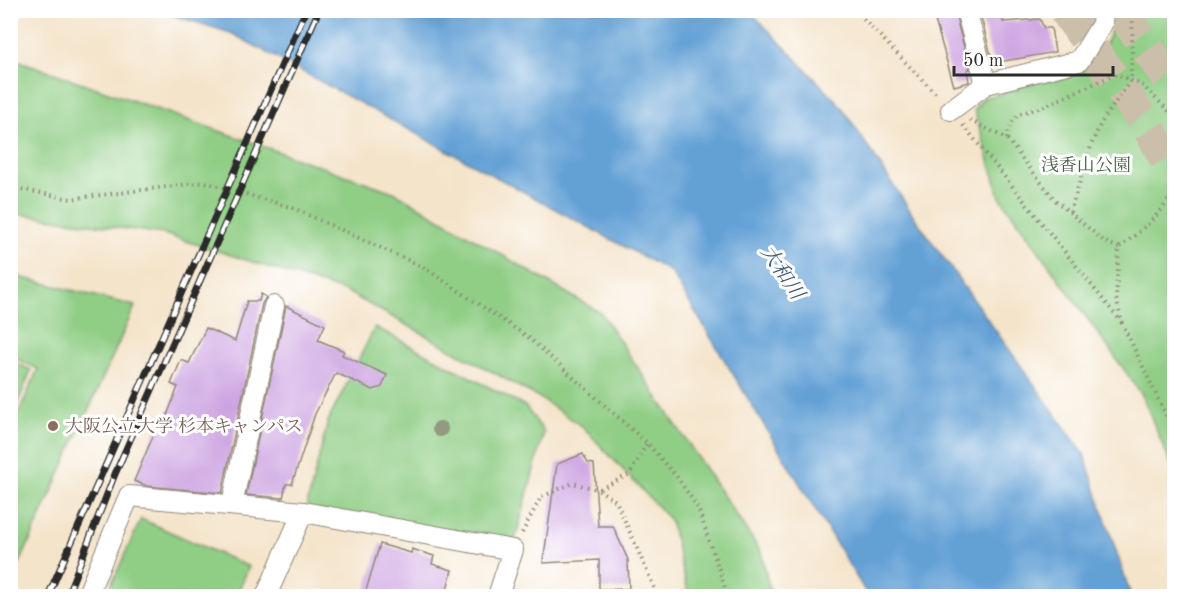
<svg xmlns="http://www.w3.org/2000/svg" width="1185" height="607" viewBox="0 0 1185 607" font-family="'Old Standard TT','Noto Serif JP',serif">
<rect width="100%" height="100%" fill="#fff"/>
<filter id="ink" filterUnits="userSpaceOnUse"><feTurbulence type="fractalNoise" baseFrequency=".0167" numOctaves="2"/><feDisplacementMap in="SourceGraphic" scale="12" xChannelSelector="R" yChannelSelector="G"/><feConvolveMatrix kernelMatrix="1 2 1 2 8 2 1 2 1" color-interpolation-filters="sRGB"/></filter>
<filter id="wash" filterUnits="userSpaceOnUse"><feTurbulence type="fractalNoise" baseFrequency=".008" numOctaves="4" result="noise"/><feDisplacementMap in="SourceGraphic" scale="24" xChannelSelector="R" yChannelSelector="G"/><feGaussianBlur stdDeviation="1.35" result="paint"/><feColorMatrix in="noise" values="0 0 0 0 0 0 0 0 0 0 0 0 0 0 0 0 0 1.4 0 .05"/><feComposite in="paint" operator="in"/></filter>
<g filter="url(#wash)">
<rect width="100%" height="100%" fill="#f4e4ca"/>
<g fill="#90ce85" stroke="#5e7c58" stroke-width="1.5">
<path d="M1117 11H1174V472L1141 393 1000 197 974 110 983 98 1019 89 1018 81C1033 80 1050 81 1065 77 1095 70 1111 39 1117 11Z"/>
<polygon points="11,58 396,193 601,313 761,552 771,596 689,596 670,520 583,427 538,397 347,292 164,234 11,213"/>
<polygon points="11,275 135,306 11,583 11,430 38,369 11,356"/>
<polygon points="375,327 525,406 544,432 515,540 306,509 328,421"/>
<polygon points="11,361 31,370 11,420 10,362"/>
<polygon points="141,519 249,567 236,596 106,596"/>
</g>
<polygon fill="#64a1d5" stroke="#486680" stroke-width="1.5" points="159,11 750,11 841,106 915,218 1084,454 1131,596 868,596 671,272 231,33"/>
<g id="blocks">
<g fill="#cca2e1">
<polygon points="932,10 954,10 970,69 967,70 969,82 954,86"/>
<polygon points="979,10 1000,10 1003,22 1040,19 1044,28 1051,28 1055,52 993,63"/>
<polygon points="261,294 266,297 262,304 222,493 147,486 134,481 156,429 161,431 178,387 171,384 181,360 189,363 206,328 235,341 247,301 259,301"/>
<polygon points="286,306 325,325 318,340 344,351 342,355 387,375 382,387 373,390 336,373 315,414 292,484 286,484 283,498 246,495"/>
<polygon points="583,454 588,463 594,464 598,526 613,526 628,560 629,589 599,589 599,560 543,563 557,464"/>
<polygon points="380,544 411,553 412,549 434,556 432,564 452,570 445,597 364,597"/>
</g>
</g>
</g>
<g filter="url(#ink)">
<use href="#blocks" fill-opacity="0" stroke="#90887a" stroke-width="1.5"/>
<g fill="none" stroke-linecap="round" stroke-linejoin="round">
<g stroke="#ccbfaa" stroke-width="33" stroke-dasharray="33 16" stroke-linecap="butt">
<polyline points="1065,10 1148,127 1174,173"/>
<polyline points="1120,10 1174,87"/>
</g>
<defs>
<g id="minor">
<polyline points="966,10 986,84"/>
<polyline points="951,110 986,84 1079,61 1102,24 1103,10"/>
<polyline points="232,505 274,306"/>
<polyline points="87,596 129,496 303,512 513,550 498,596"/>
<polyline points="266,596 303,512"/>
</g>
</defs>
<use href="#minor" stroke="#90887a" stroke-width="22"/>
<g stroke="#90887a" stroke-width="4" stroke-dasharray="1.5 4.5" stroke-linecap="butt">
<polyline points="855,10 938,96"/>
<polyline points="970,120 1007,139 1055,200 1105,242 1119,248"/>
<polyline points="963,125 1122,323"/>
<polyline points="1007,139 1011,122 1019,114 1042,107 1116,74 1142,85 1174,116"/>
<polyline points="10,187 71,199 205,182 293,208 423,267 528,337 647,443 677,477 698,508 728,596"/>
<path d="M1174 190C1161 216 1141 230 1119 248L1116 298 1122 323 1174 432"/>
<polyline points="1070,212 1092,143 1101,123 1131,80 1133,10"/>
<polyline points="600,489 630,474 647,443"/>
<polyline points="522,533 541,497 573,483 599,490 616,501 658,596"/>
</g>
<use href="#minor" stroke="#fff" stroke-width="20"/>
<defs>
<g id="rail">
<polyline points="48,596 306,10"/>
<polyline points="67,596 115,474 319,10"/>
</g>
</defs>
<use href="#rail" stroke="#2b2b2b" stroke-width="7"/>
<use href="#rail" stroke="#fff" stroke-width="4.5" stroke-dasharray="14" stroke-linecap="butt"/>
</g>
<circle fill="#969981" cx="440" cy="429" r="8"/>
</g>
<circle fill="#8d6e63" stroke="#fff" stroke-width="2" cx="53" cy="426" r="6"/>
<g text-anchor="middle" stroke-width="6" stroke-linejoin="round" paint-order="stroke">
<g font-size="18" fill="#495c46" stroke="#fff">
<text x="1086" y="171">浅香山公園</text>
</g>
<g font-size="18" fill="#785e54" stroke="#fff" text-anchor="start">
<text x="65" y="432">大阪公立大学 杉本キャンパス</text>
</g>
<g font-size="20" font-style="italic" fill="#456077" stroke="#fff">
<text transform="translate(783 272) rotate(56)" y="7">大和川</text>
</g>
</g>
<rect width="1185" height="607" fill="none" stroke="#fff" stroke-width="36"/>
<path d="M954 66v9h159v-9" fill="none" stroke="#2b2b2b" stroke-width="3"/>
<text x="963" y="66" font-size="18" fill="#2b2b2b" stroke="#ffffff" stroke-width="4.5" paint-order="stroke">50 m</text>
</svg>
